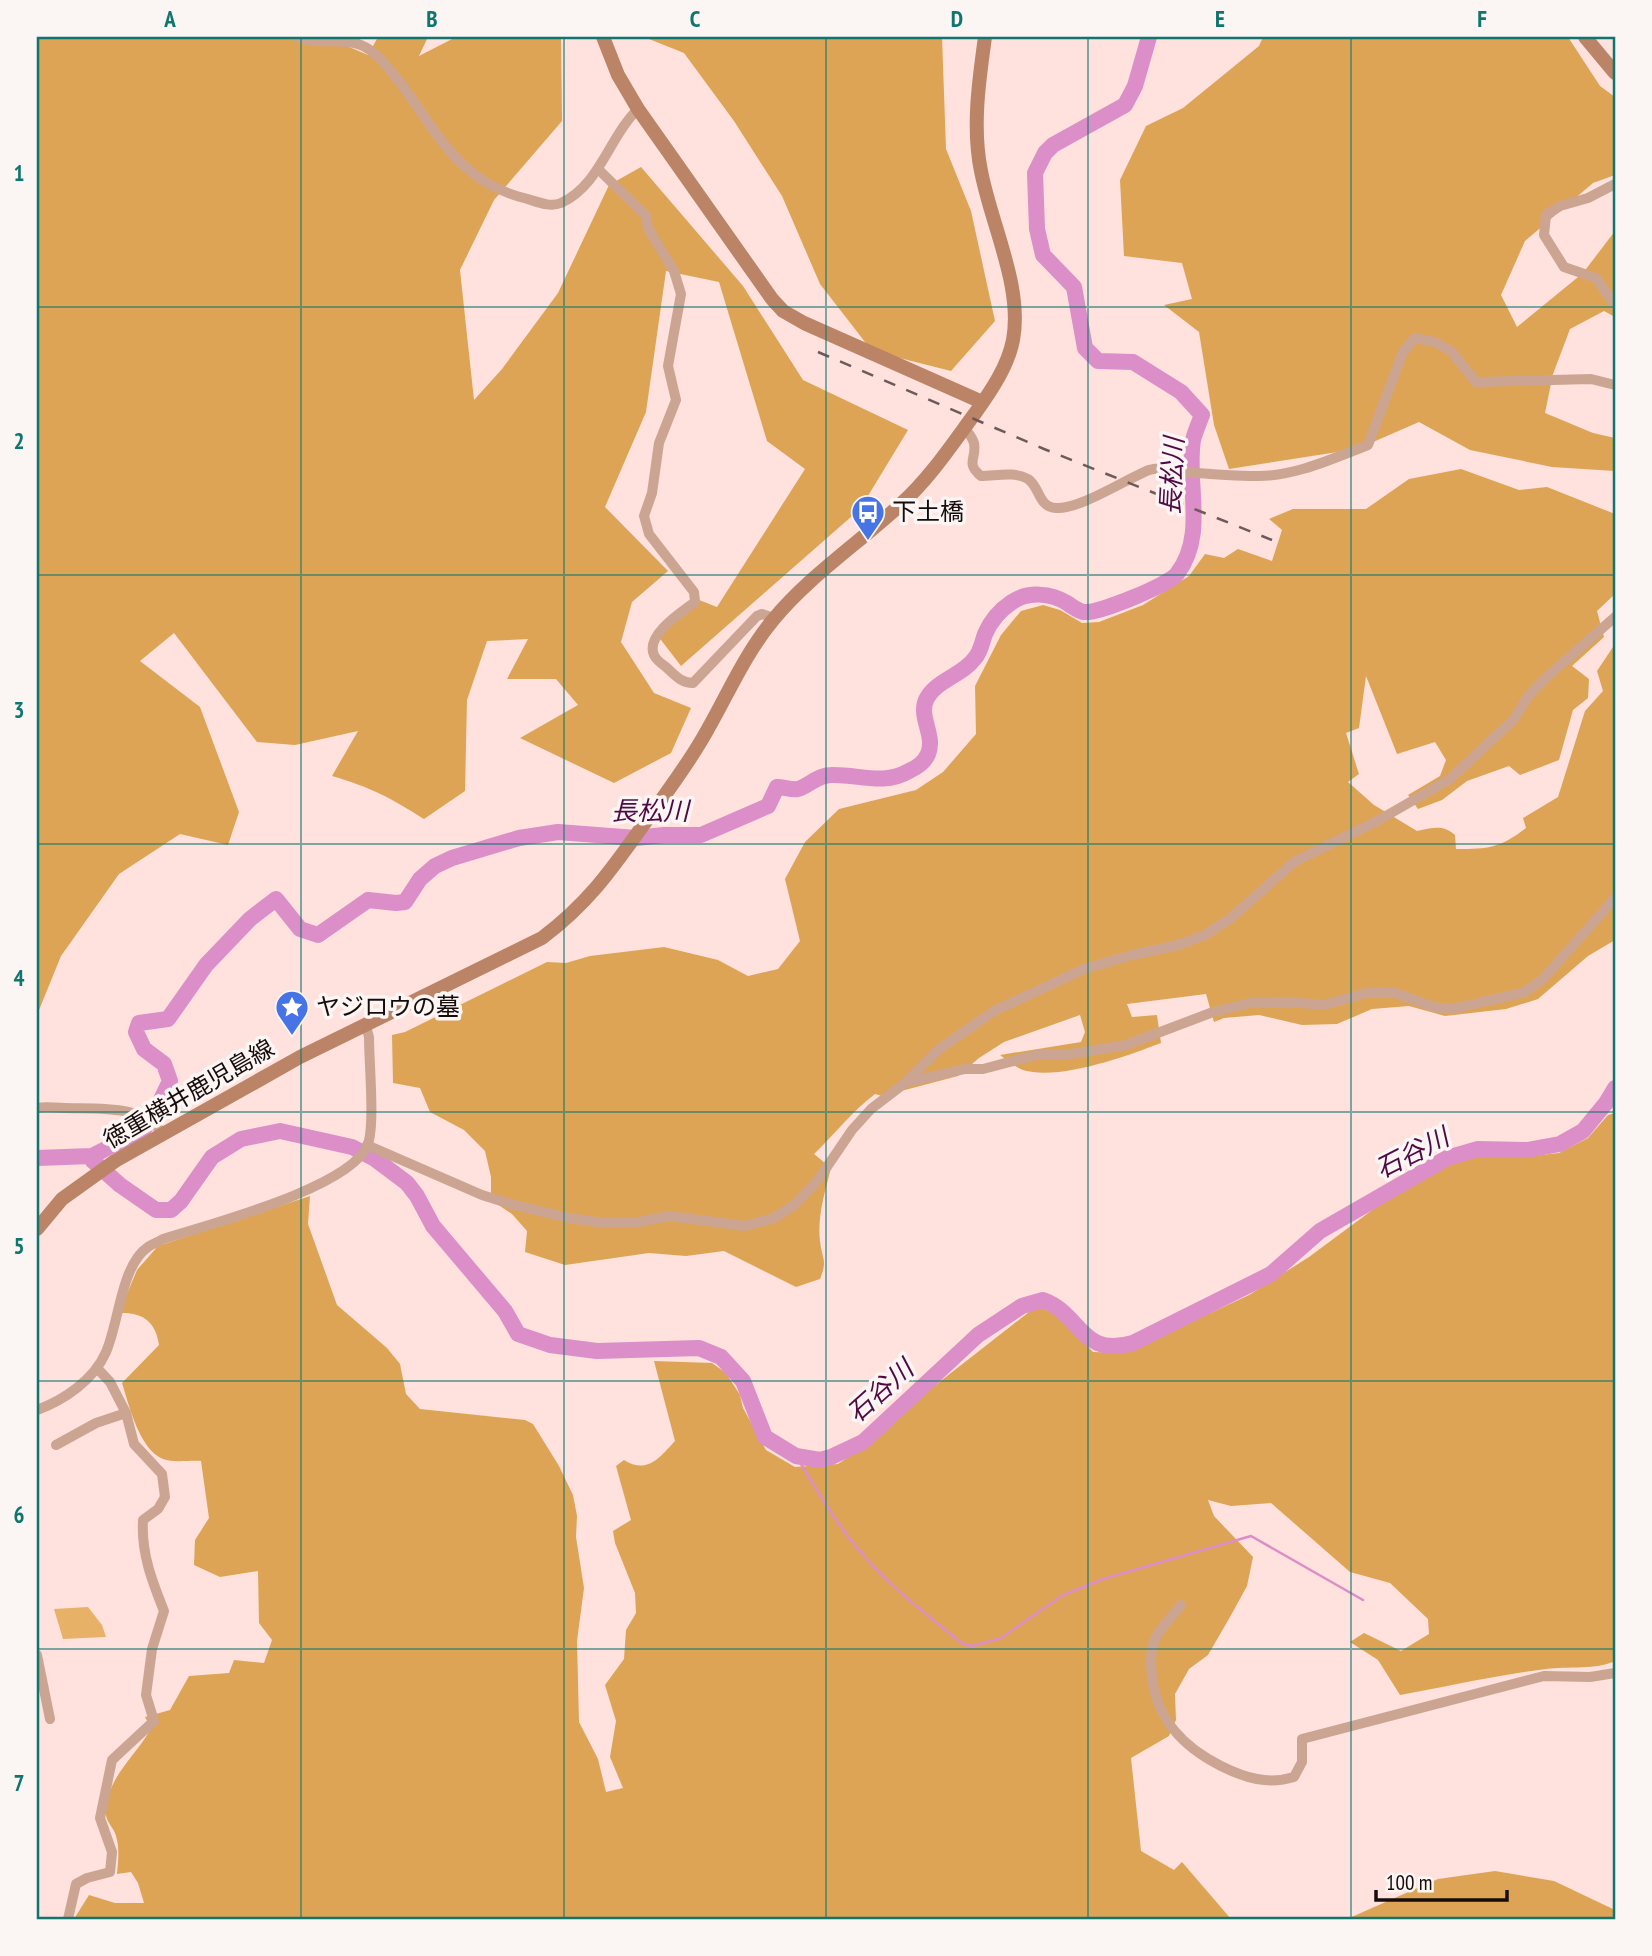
<svg xmlns="http://www.w3.org/2000/svg" width="1652" height="1956" viewBox="0 0 1652 1956" font-family="'PT Sans Narrow','Noto Sans JP',sans-serif">
<rect width="100%" height="100%" fill="#ffe1de"/>
<polygon fill="#e8b168" points="88,1607 102,1625 106,1637 63,1639 54,1609"/>
<g fill="#dea455">
<path d="M37 37H326L368 55 378 37H428L419 56 456 37H561L562 121 494 200 460 270 474 400 502 369 558 293 609 185 641 167 743 286 803 380 908 430 860 509 681 666 658 636 694 598 717 607 805 469 767 441 719 282 666 271 646 412 605 507 668 571 632 602 621 642 654 693 691 708 671 753 614 783 520 738 578 705 556 679H507L528 639 487 641 467 700 465 791 424 819C391 798 370 787 332 776L358 731 295 745 257 742 174 633 140 661 200 707 239 812 228 845 180 834 119 874 61 956 37 1015Z"/>
<polygon points="644,37 942,37 946,149 971,211 995,321 951,371 872,351 820,284 782,196 734,121 684,53"/>
<polygon points="1263,37 1568,37 1600,86 1615,97 1615,175 1593,183 1525,241 1501,295 1517,327 1583,273 1615,231 1615,317 1604,311 1570,329 1553,374 1545,413 1593,433 1615,438 1615,471 1552,467 1470,450 1419,422 1357,449 1229,469 1214,425 1199,332 1164,305 1192,299 1182,263 1124,256 1120,180 1146,126 1183,108 1259,46"/>
<path d="M1461 469 1519 490 1547 487 1615 514V594L1597 611 1604 637 1572 666 1589 679 1588 698 1573 710 1559 760 1520 775 1509 766 1467 781 1442 800 1418 809 1408 795 1440 776 1446 760 1435 742 1397 754 1366 676 1359 728 1346 733 1359 774 1348 782 1374 805 1417 831C1433 828 1442 824 1455 835L1456 849C1489 849 1500 848 1526 828L1523 818 1558 797 1585 711 1603 691 1597 671 1615 644V940L1588 956 1538 999 1506 1009 1445 1016 1409 1006 1372 1009 1337 1024 1302 1025 1259 1015 1224 1018 1214 1022 1206 994 1127 1004 1132 1017 1157 1015 1161 1043C1127 1056 1059 1081 1023 1070 1015 1067 1007 1060 1000 1055L1081 1042 1085 1032 1080 1015 1004 1042 979 1058 958 1076 882 1096 875 1094C852 1111 835 1134 814 1154L831 1168C825 1191 817 1218 820 1241 822 1260 828 1259 820 1279L796 1287 724 1251 686 1256 649 1253 565 1265 525 1252 527 1231 512 1214 491 1200V1177L485 1151 464 1130 430 1112 420 1088 393 1083 392 1035 405 1032 547 962 566 963 590 956 664 947 718 960 748 976 778 969 800 941 785 879 805 842 839 809 916 790 943 772 976 734 975 686 1001 635 1021 611 1043 605 1060 610 1082 623 1099 622 1143 605 1189 576 1205 554 1224 558 1238 549 1272 561 1282 530 1269 519 1293 509H1366L1409 479Z"/>
<path d="M1615 1113V1661C1597 1670 1567 1666 1546 1669 1497 1675 1449 1686 1400 1695L1378 1660 1350 1642 1364 1633 1401 1651 1429 1634 1428 1619 1390 1583 1350 1572 1271 1503 1231 1506 1208 1500 1214 1516 1253 1557 1247 1586 1230 1617 1208 1655 1189 1669 1175 1694 1176 1720 1169 1736 1131 1758 1141 1851 1174 1870 1182 1862 1231 1919H74L89 1895 115 1903H144L138 1883 131 1872 117 1874C118 1862 120 1849 116 1836 114 1827 105 1822 106 1812 107 1776 136 1757 151 1728L145 1717 170 1710 189 1676 229 1673 234 1660 264 1663 272 1640 259 1623 258 1571 220 1577 194 1565 195 1540 209 1518 201 1461C190 1460 173 1463 163 1459 139 1449 129 1405 122 1383L159 1345C156 1322 143 1312 119 1313L137 1270 158 1246 310 1196 308 1224 337 1305 387 1348 400 1364 406 1394 420 1409 525 1420 533 1424 559 1466 573 1495 577 1516 576 1537 584 1588 577 1641 579 1722 598 1759 606 1792 623 1788 610 1757 616 1721 605 1685 624 1659 626 1630 636 1613 635 1593 615 1543 613 1531 631 1520 616 1466 624 1460C647 1475 660 1457 675 1441L654 1361 712 1363 726 1373 740 1395 743 1408 766 1450 795 1467 838 1464 881 1435 933 1387 1029 1312 1042 1308 1057 1315 1093 1352 1125 1353 1249 1295 1309 1257 1379 1205 1451 1164 1477 1157H1525L1559 1153 1588 1138 1608 1115Z"/>
<polygon points="1495,1871 1554,1881 1615,1910 1615,1919 1347,1919 1438,1879"/>
</g>
<g fill="none" stroke-linecap="round" stroke-linejoin="round">
<path stroke="#db8ec7" stroke-width="2.5" d="M796 1456C816 1488 835 1522 859 1550 889 1586 927 1615 963 1644L972 1646 1001 1638 1063 1595 1103 1579 1251 1536 1363 1600"/>
<g stroke="#db8ec7" stroke-width="16">
<path d="M37 1158 92 1156 144 1129 157 1108 170 1081 164 1064 144 1049 136 1032 139 1023 168 1019 206 965 250 919 276 899 300 929 318 935 368 900 396 903 405 902 420 879 435 866 452 858 519 838 558 832 636 838 664 835H701L768 806 777 787C784 787 791 790 798 789 810 785 818 775 831 775 859 774 883 786 909 771 917 767 924 763 928 754 936 735 917 716 927 698 937 680 963 675 975 658 981 651 982 642 985 634 991 620 1000 610 1012 602 1028 591 1051 593 1067 603 1072 606 1079 612 1085 612 1100 613 1168 585 1177 574 1207 535 1186 484 1193 440 1195 432 1199 423 1202 415L1181 392 1133 362 1098 361 1085 348 1074 287 1043 255 1037 229 1035 173 1045 153 1053 145 1125 105 1135 86 1149 37"/>
<path d="M93 1161 120 1185 156 1210H171L181 1201 212 1157 241 1139 280 1131 352 1147 375 1159 407 1183 417 1196 433 1226 505 1311 518 1334 550 1345 597 1351 699 1348 721 1357 743 1381 765 1437 796 1456 820 1460 831 1457 863 1442 978 1335 1022 1306 1043 1300C1082 1314 1080 1358 1133 1343L1271 1274 1320 1231 1447 1158 1478 1149 1527 1150 1560 1144 1583 1131 1606 1103 1615 1088"/>
</g>
<g stroke="#cca592" stroke-width="10">
<path d="M297 37C320 46 346 36 365 47 380 55 391 72 402 85 438 134 460 182 524 198 536 201 549 208 561 203 600 185 609 137 638 109"/>
<path d="M598 169 646 216 648 228 674 271 681 294 668 366 676 400 659 443 652 493 644 516 649 534 694 592 695 602C682 612 645 635 654 655 656 660 662 664 666 667 675 675 681 683 693 683L757 616 762 614 774 618"/>
<polyline points="1615,184 1588,198 1560,206 1546,215 1544,235 1564,267 1596,278 1615,305"/>
<path d="M964 428C968 432 972 437 974 443 977 459 965 463 981 476 996 476 1014 471 1028 479 1040 487 1038 507 1056 508 1079 510 1126 479 1149 470 1160 466 1175 471 1186 472 1209 474 1233 476 1256 476 1294 477 1334 458 1368 445L1403 352 1415 338 1435 342 1451 351 1476 382 1591 379 1615 385"/>
<polyline points="908,1082 965,1069 983,1069 1040,1054 1070,1054 1126,1045 1213,1012 1250,1003 1290,1002 1324,1005 1366,993 1382,992 1395,993 1434,1007 1452,1009 1525,992 1543,979 1615,898"/>
<path d="M37 1108C47 1106 54 1108 65 1108 96 1109 146 1104 163 1135"/>
<polyline points="367,1145 482,1195 514,1205 569,1218 597,1222 639,1222 669,1216 745,1226 774,1218 794,1205 818,1180 852,1130 871,1109 905,1083 938,1050 994,1011 1084,969 1132,955 1178,945 1205,935 1231,918 1294,862 1379,820 1450,779 1514,719 1529,695 1549,675 1615,617"/>
<path d="M37 1410C64 1400 94 1380 106 1352 119 1323 121 1265 148 1247 152 1244 158 1242 163 1239 206 1225 352 1188 368 1144 375 1123 369 1063 369 1037L365 1023"/>
<polyline points="56,1445 96,1423 126,1413"/>
<path d="M1181 1605C1172 1617 1157 1630 1153 1645 1150 1656 1151 1666 1152 1677 1157 1720 1183 1747 1221 1766 1245 1778 1268 1785 1294 1777L1302 1762V1739L1544 1676 1590 1677 1615 1673"/>
<polyline points="37,1655 50,1719"/>
<path d="M68 1919 76 1884 87 1878 110 1872 112 1852 100 1818 112 1760 154 1721 146 1695 152 1649 164 1611C152 1581 141 1553 143 1520L158 1509 165 1497 162 1474 134 1444 126 1413 110 1382 97 1368"/>
</g>
<g stroke="#bb8466" stroke-width="14">
<polyline points="603,37 618,75 638,109 772,299 783,311 804,323 982,402"/>
<polyline points="1585,37 1615,73"/>
<path d="M37 1229 62 1199 115 1161 300 1057 542 938C591 901 614 866 649 817 667 792 685 768 701 741 725 701 743 656 773 620 809 576 859 543 901 504 930 478 953 443 976 412 991 391 1008 366 1013 340 1023 287 991 224 981 171 972 128 979 80 985 37"/>
</g>
<polyline stroke="#6c5b5a" stroke-width="2.5" stroke-dasharray="12 12" stroke-linecap="butt" points="818,352 1044,449 1272,540"/>
</g>
<path fill="none" stroke="#0f766e" stroke-width="2" stroke-opacity="0.55" d="M301 37V1919M564 37V1919M826 37V1919M1088 37V1919M1351 37V1919M37 307H1615M37 575H1615M37 844H1615M37 1112H1615M37 1381H1615M37 1649H1615"/>
<defs>
<symbol id="bus-pin" viewBox="-11 -11 22 30"><path d="M0 17L-7.5 6A9.5 9.5 0 1 1 7.5 6Z" fill="#4674e6" stroke="#fbf5f4"/><path d="M-5-6H5V4H4V6H2V4H-2V6H-4V4H-5ZM-3.5-4V0h7V-4ZM-3.5 1.2v1.5H-2V1.2ZM2 1.2v1.5H3.5V1.2Z" fill="#fff"/></symbol>
<symbol id="sight-pin" viewBox="-11 -11 22 30"><path d="M0 17L-7.5 6A9.5 9.5 0 1 1 7.5 6Z" fill="#4674e6" stroke="#fbf5f4"/><path d="M0-6L1.8-2.2L6-1.7L2.9 1.2L3.7 5.4L0 3.3L-3.7 5.4L-2.9 1.2L-6-1.7L-1.8-2.2Z" fill="#fff"/></symbol>
</defs>
<g fill-rule="evenodd">
<use href="#bus-pin" x="849" y="493" width="38" height="52"/>
<use href="#sight-pin" x="273" y="988" width="38" height="52"/>
</g>
<g text-anchor="middle" stroke-width="7" stroke-linejoin="round" paint-order="stroke">
<g font-size="24" fill="#150c0b" stroke="#fbf5f4" text-anchor="start">
<text x="892" y="520">下土橋</text>
<text x="316" y="1015">ヤジロウの墓</text>
</g>
<g font-size="24" fill="#150c0b" stroke="#fbf5f4">
<text transform="translate(189 1094) rotate(-30)" y="8">徳重横井鹿児島線</text>
</g>
<g font-size="26" font-style="italic" fill="#4f0a43" stroke="#fbf5f4">
<text transform="translate(1172 476) rotate(-87)" y="9">長松川</text>
<text x="650" y="820">長松川</text>
<text transform="translate(1412 1153) rotate(-27)" y="9">石谷川</text>
<text transform="translate(880 1391) rotate(-42)" y="9">石谷川</text>
</g>
</g>
<rect width="1652" height="1956" fill="none" stroke="#fbf5f4" stroke-width="77"/>
<path d="M1376 1890v10h131v-10" fill="none" stroke="#150c0b" stroke-width="3.5"/>
<text x="1386" y="1890" font-size="21" fill="#150c0b" stroke="#fbf5f4" stroke-width="5" paint-order="stroke">100 m</text>
<rect x="38" y="38" width="1576" height="1880" fill="none" stroke="#0f766e" stroke-width="2.5"/>
<g font-size="23" text-anchor="middle" font-weight="bold" fill="#0f766e">
<text x="170" y="27">A</text>
<text x="432" y="27">B</text>
<text x="695" y="27">C</text>
<text x="957" y="27">D</text>
<text x="1220" y="27">E</text>
<text x="1482" y="27">F</text>
<text x="19" y="181">1</text>
<text x="19" y="449">2</text>
<text x="19" y="718">3</text>
<text x="19" y="986">4</text>
<text x="19" y="1254">5</text>
<text x="19" y="1523">6</text>
<text x="19" y="1791">7</text>
</g>
</svg>
